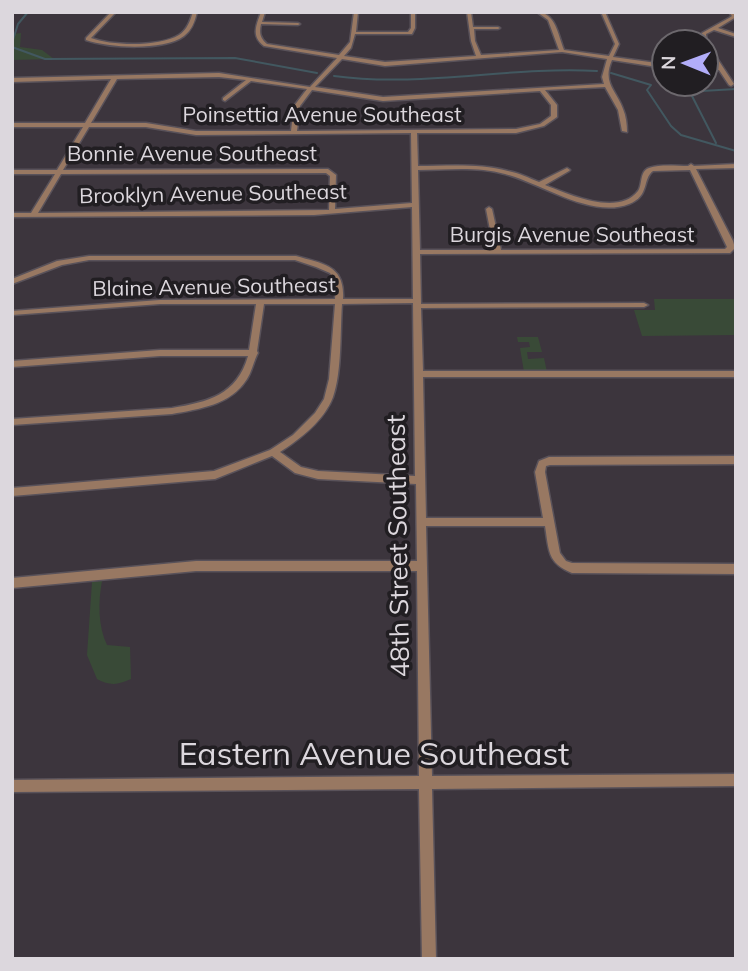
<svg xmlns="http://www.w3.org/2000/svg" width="748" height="971" viewBox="0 0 748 971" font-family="Mulish,sans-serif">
<rect width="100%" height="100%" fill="#3c353d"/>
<g fill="#394a37">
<polygon points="21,33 20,47 42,50 54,59 12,60 12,34"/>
<polygon points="654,299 736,299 736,335 642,336 634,310 655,310"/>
<polygon points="517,337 538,337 542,352 527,352 528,359 544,358 547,372 524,372 520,348 530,347 529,342 518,342"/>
<path d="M102 581C98 602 98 626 107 645L130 647 131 679C118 685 110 686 97 679L87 655 92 582Z"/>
</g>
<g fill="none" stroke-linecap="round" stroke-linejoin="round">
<g stroke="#425860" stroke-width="2">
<polyline points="12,43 18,24 28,12"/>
<polyline points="12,47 45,59 235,58 317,73"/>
<polyline points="611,73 651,85 647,90 671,126 681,135 736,151"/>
<path d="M334 76C422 88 509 66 597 71"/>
<polyline points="716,143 692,96 702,91 736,89"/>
</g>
<defs>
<g id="minor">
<path d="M111 12H116L91 38C112 46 159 47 179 35 187 30 190 21 193 12H197C195 21 192 30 184 36 164 51 109 48 86 40V38Z"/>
<path d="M261 12H265L262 22 298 23 300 24 298 25 261 24C259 33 260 38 267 44L339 55 350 42 354 12H358L356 32H408L411 28V12H415V28L412 34H355L351 48 344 56 385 62 476 56 471 41 467 12H471L473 27H498L500 28 498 29H474L475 41 481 55 559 50 548 20 537 12C556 13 558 35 564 50L609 56 615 44 601 12H605L619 44 613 57 664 64V68L612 60C602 83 616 90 623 109 626 116 627 125 627 132L622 131 618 110 605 87 545 90 557 105V117L544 126 516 133H417L418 166C447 166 479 163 508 171 519 173 529 178 539 182L567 168 570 170 569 171 545 185C568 194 618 217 638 191 643 184 639 172 649 168 660 164 677 166 688 166L691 164 694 166 736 164V168L696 169 733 241 735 248 730 253 420 254 421 304 644 303 648 305 644 307 421 308 423 371H736V377H423L426 518H543L535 472 539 461 549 457 736 456V464L550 465 546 466 545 472 560 553 566 561 572 563 736 564V574L572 573C547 563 549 550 545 526H426L432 776 736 774V786L432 789 436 959H422L419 789 12 792V780L419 776 417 571H196L12 588V578L196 561H417L416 484 318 479 295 473 272 456 215 479 12 496V488L214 471 270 450 293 435 315 413 324 399 329 379 335 304H264L257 351 258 353C254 360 252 371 247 379 231 405 199 409 172 414L12 425V419L172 408C208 402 237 395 248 356H160L12 367V361L160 350H249L256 304H160L12 315V311L160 300 335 299 336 284 330 273 316 267 295 260H89L62 265 12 284V279L57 261 89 256H296C323 264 345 265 343 299H413L412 207 314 215 12 217V213H31L55 174H12V170H57L83 127H12V123H85L111 79 12 82V78L219 73 310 87 337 58 264 46C251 36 256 26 261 12ZM562 52 607 59 602 77 604 84 383 97 315 87 342 59 385 66ZM219 77 246 80 223 98V100L225 101 251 81 307 89 294 106 291 131H196L146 123H91L117 79ZM312 90 383 101 540 91 551 105V116L540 124 516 129 297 131 300 106ZM89 127H146L196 135 411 133 412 203 335 209 336 175 328 169 63 170ZM418 170C446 170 477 166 505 174 541 183 591 219 629 204 650 196 642 179 653 171L690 170 727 247 725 249 501 250 492 209 489 207 486 209 494 250H420ZM326 173 330 176 329 210 38 213 61 174ZM413 303 415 476 318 471 301 467 280 452C300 439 324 421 333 397 342 371 340 332 342 304Z"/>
<polygon points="729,12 734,12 736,17 718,28 736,34 736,37 714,30 706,34 707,43 734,84 731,86 729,85 719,70 706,70 706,66 717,66 706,48 706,42 703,42 702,33 729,18 732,16"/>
</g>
</defs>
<use href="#minor" stroke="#59525a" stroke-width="3"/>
<use href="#minor" fill="#987862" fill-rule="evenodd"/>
</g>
<g text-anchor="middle" stroke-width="7" stroke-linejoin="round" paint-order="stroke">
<g font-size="21" fill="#dcd7dd" stroke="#211e22">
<text x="322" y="122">Poinsettia Avenue Southeast</text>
<text x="192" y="161">Bonnie Avenue Southeast</text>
<text transform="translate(213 194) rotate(-1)" y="7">Brooklyn Avenue Southeast</text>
<text x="572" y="242">Burgis Avenue Southeast</text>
<text transform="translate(214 287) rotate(-1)" y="7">Blaine Avenue Southeast</text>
</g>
<g font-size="26" fill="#dcd7dd" stroke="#211e22">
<text transform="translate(398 546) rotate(-91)" y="9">48th Street Southeast</text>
</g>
<g font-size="32" fill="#dcd7dd" stroke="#211e22">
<text x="374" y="765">Eastern Avenue Southeast</text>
</g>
</g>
<rect width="748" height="971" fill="none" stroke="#dcd7dd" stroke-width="28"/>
<g transform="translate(685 63) rotate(271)"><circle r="33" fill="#211e22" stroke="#6c686d" stroke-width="2"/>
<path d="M0-5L12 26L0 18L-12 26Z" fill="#b2adf9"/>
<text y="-10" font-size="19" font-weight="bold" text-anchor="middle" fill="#dcd7dd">N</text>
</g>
</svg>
